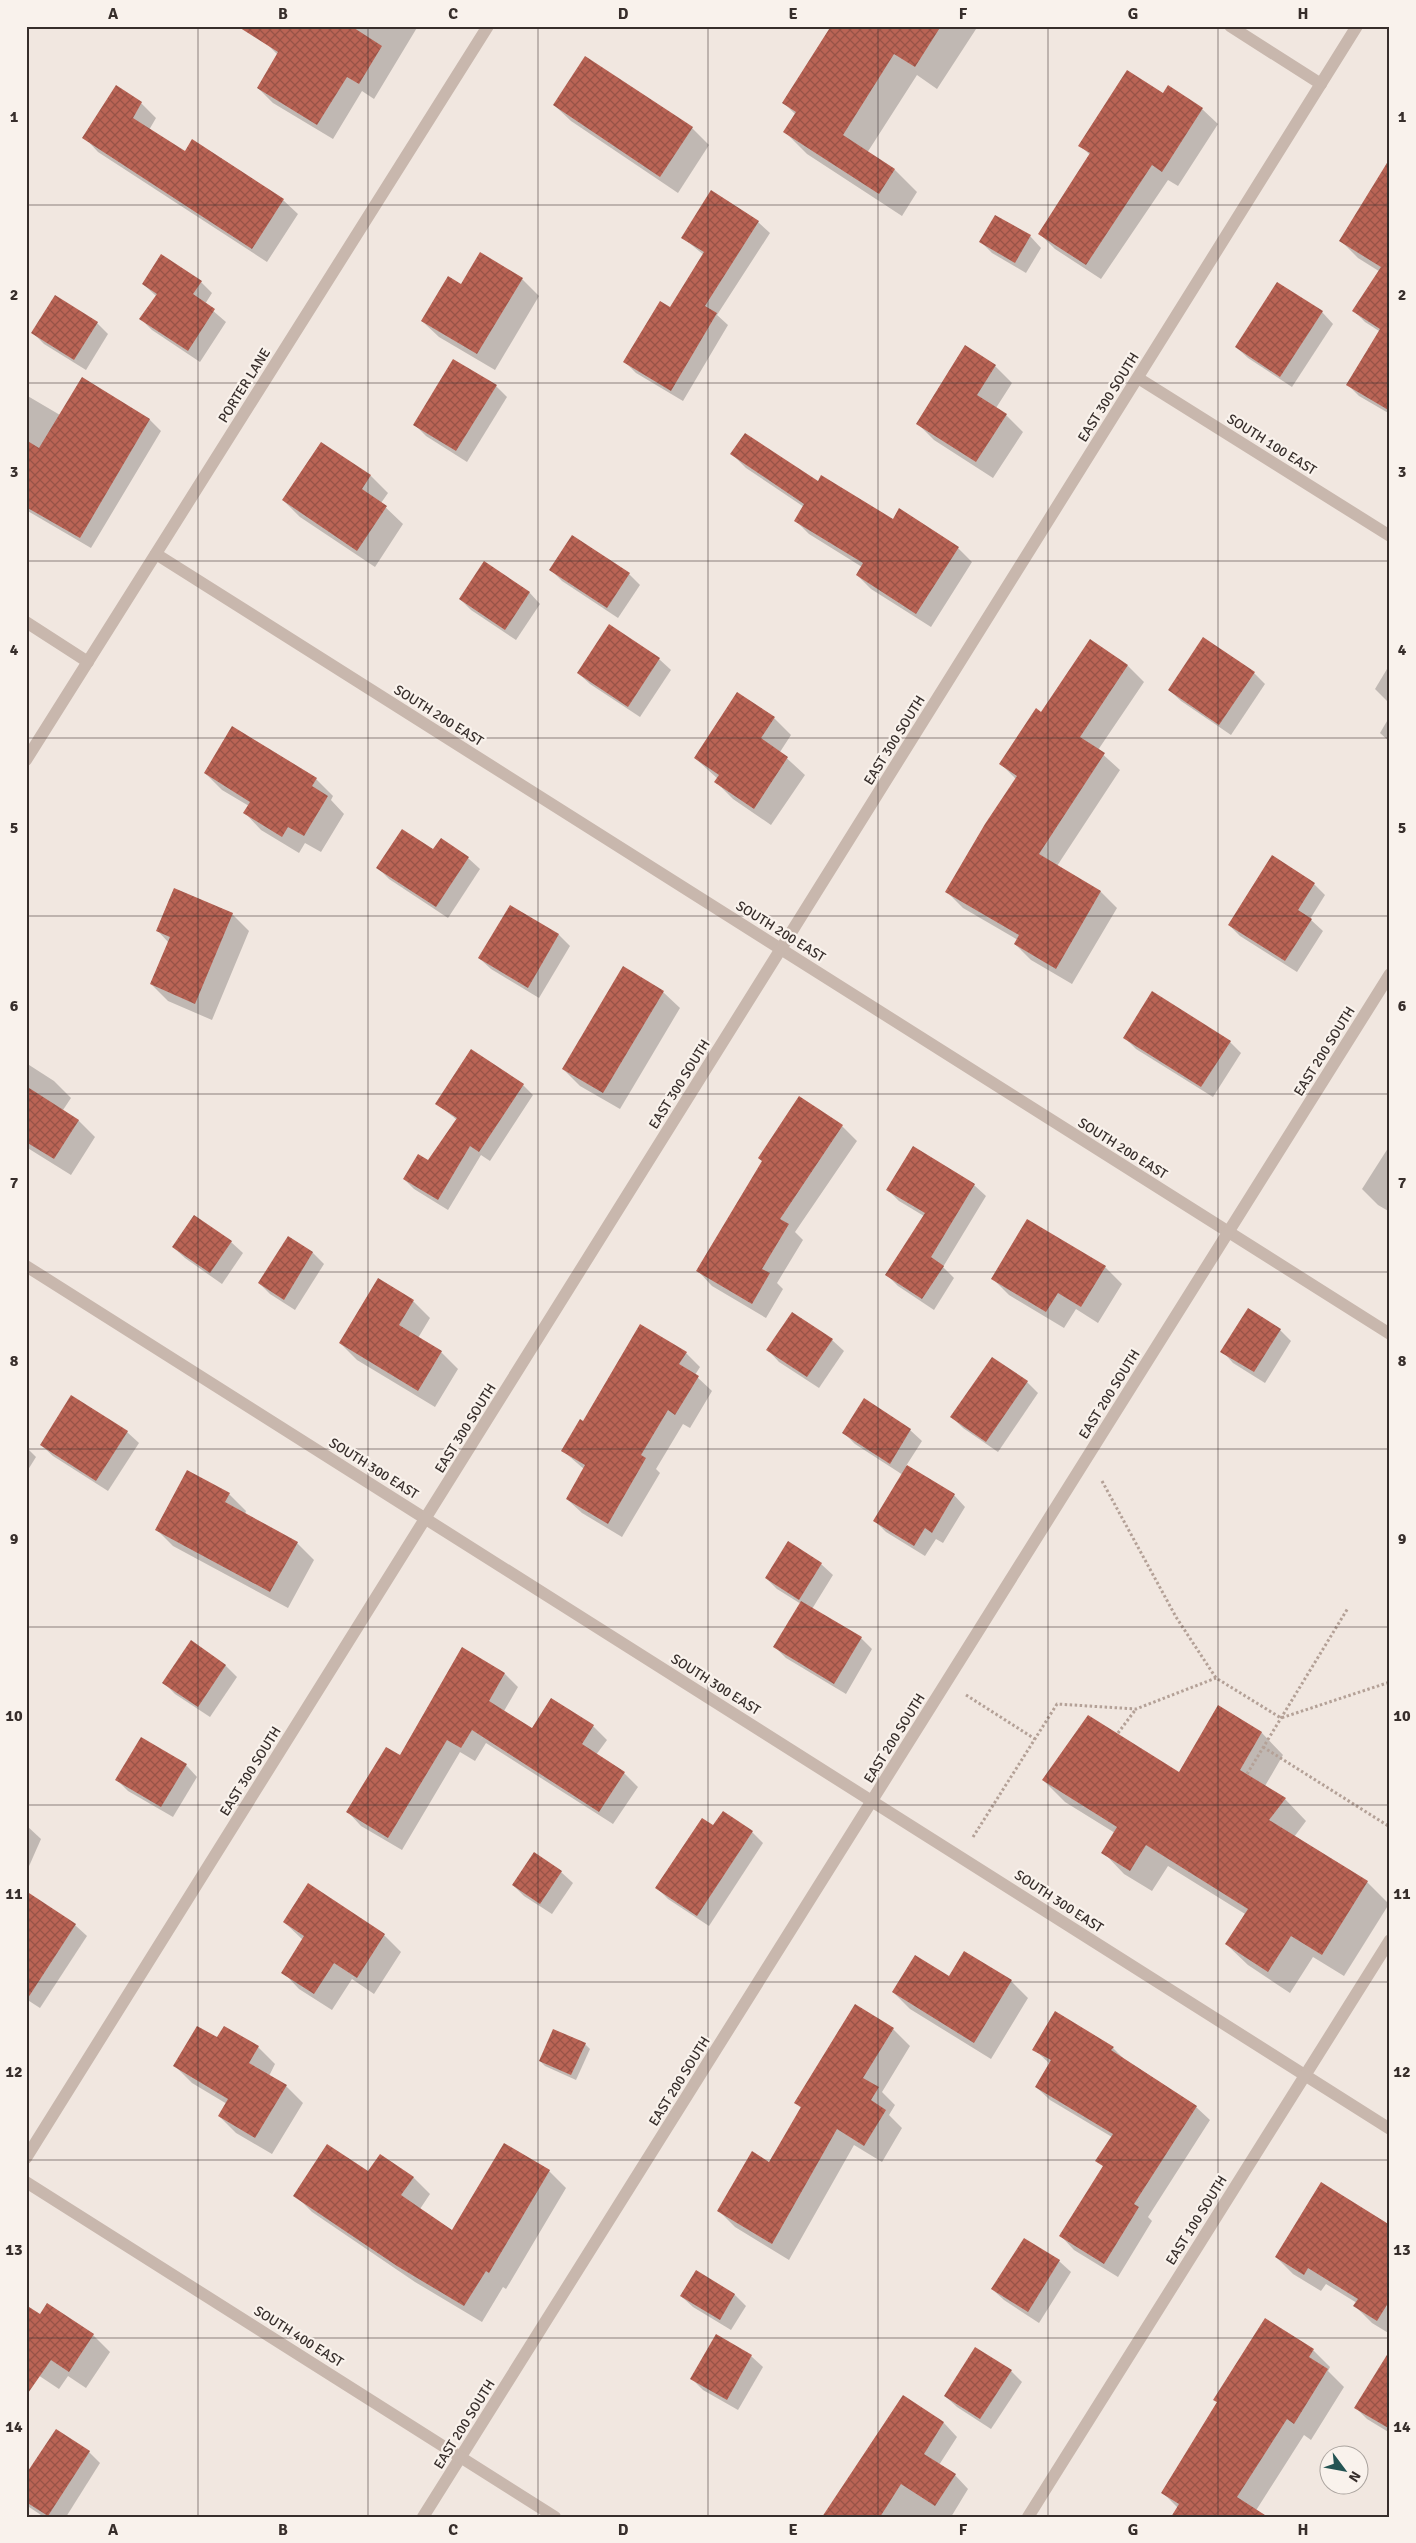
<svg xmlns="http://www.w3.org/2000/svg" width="1416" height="2543" viewBox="0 0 1416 2543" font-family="Signika,sans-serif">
<defs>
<pattern id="building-cross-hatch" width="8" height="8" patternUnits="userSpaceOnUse" patternTransform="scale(1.25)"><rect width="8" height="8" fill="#ba6455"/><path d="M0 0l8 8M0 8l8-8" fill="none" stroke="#985347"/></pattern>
</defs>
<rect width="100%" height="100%" fill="#f1e7e0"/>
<g fill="#0003">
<polygon points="276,26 418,26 374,99 362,91 333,139 273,103 258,88 278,55 266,43"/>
<polygon points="833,26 978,26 937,89 917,75 867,153 895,170 917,192 902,216 807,154 785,132 796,115 784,103"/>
<polygon points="585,57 692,128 709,145 678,193 571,121 554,105"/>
<polygon points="116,87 141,103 156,118 149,130 185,153 283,200 298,214 267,262 98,152 84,137"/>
<polygon points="1164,95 1202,109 1218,124 1178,186 1168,180 1101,279 1055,249 1040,234 1090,155 1080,145"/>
<polygon points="1390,161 1390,278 1358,258 1341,241"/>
<polygon points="712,192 758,222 770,233 717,315 728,325 683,401 636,373 625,362 670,309 704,255 683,238"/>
<polygon points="1030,236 1041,248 1026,273 992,253 981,242"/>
<polygon points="522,279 539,296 495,370 439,337 422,321 462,285"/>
<polygon points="1374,280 1390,338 1365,322 1354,311"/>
<polygon points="201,282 212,293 205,304 226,322 200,362 152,330 141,319 156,296 143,284"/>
<polygon points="1278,284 1322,312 1333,324 1292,387 1248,358 1236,347"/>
<polygon points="97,323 108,334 86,370 44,344 33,333"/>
<polygon points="1390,358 1390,414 1359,396 1348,385"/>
<polygon points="995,366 1012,383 996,408 1006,415 1023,432 993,478 934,440 917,423"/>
<polygon points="82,379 150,420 161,431 91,548 26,510 26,395 60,415"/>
<polygon points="496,386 507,397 467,462 426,436 415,425"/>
<polygon points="321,443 371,476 388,493 381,503 403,524 375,567 300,517 283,500"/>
<polygon points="732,454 818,483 893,520 900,510 958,548 972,562 931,627 871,589 857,575 862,567 809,534 795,520 804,507 746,468"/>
<polygon points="551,570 629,574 640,585 618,618 562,581"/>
<polygon points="529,592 540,604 516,640 471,610 460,599"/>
<polygon points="610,626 659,659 671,670 640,717 590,684 578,673"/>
<polygon points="1090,641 1128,666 1144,682 1098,750 1120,770 1057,866 1101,892 1117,908 1072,984 1031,960 1015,944 1018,940 963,908 947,892 1016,779 1001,764 1042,713"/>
<polygon points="1390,664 1390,704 1375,689"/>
<polygon points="1254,673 1265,684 1231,735 1181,701 1169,690"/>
<polygon points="1390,716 1390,742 1380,733"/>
<polygon points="774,718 791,735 780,752 805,775 771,825 733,799 716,782 718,779 695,758"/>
<polygon points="205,773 316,779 333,796 331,800 344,814 321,852 305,843 299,853 261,830 245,813 249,806 222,790"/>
<polygon points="433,851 468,858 480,869 448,918 389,879 378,868"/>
<polygon points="1314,884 1325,895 1310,919 1323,931 1297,972 1240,936 1229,925"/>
<polygon points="174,889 232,914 249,931 212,1020 168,1001 151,984 169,943 157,930"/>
<polygon points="510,907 559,935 570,946 539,998 491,969 479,958"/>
<polygon points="663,992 680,1008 620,1109 580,1086 563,1069"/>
<polygon points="1125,1038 1230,1042 1241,1053 1213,1097 1136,1049"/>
<polygon points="26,1063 54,1081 71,1098 63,1110 78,1120 95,1137 71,1175 26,1147"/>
<polygon points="523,1085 533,1095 490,1161 481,1155 448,1210 414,1189 404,1179 429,1162 457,1120 436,1103"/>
<polygon points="842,1126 857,1141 795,1232 803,1240 777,1283 783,1289 766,1318 712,1286 698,1271"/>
<polygon points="1390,1145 1390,1212 1378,1205 1362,1189"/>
<polygon points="974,1185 986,1196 943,1267 954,1278 934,1310 898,1286 887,1275 924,1216 899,1201 888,1190"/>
<polygon points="194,1217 231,1242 243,1253 222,1284 185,1258 173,1247"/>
<polygon points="288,1238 313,1253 324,1264 295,1310 270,1294 259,1283"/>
<polygon points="1105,1267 1122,1284 1098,1323 1076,1309 1064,1328 1009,1295 992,1278"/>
<polygon points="413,1301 430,1318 418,1338 441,1352 458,1369 435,1407 357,1360 340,1343"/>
<polygon points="1280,1330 1291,1341 1265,1383 1233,1363 1222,1351"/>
<polygon points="832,1340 844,1351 819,1388 779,1362 768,1350"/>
<polygon points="686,1353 700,1367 695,1375 712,1391 690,1428 683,1424 656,1469 660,1473 622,1537 582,1513 567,1499 584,1469 563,1451 583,1423"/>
<polygon points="1027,1382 1038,1393 998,1452 963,1428 952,1417"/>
<polygon points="72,1397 127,1432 139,1443 108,1491 53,1456 41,1445"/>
<polygon points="910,1430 922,1441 906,1466 954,1495 965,1507 943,1543 936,1539 925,1556 886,1532 875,1521 903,1475 855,1444 844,1433"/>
<polygon points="26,1447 36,1457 26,1473"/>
<polygon points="188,1471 229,1494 246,1511 245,1514 297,1543 314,1560 288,1608 173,1546 156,1529"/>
<polygon points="821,1564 833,1575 812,1609 861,1638 872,1649 846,1694 786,1658 775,1647 801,1604 777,1589 766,1578"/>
<polygon points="191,1642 226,1666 237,1677 210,1717 175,1694 164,1683"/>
<polygon points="463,1649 505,1674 518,1687 504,1711 533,1729 552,1699 593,1726 607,1740 596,1755 624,1773 638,1787 613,1824 486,1743 475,1761 460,1752 402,1850 361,1826 348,1812 400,1757"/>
<polygon points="1219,1706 1262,1733 1283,1755 1265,1786 1285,1799 1306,1821 1294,1837 1367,1882 1389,1904 1344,1976 1313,1957 1290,1993 1248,1965 1226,1944 1245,1914 1168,1866 1152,1891 1124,1874 1103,1852 1115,1833 1065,1802 1043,1780 1179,1773"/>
<polygon points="186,1765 197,1777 173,1817 128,1791 117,1780"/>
<polygon points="26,1825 41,1839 26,1873"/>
<polygon points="713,1827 752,1832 763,1843 709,1926 668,1899 657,1888"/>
<polygon points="535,1854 561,1872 573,1883 552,1914 524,1896 513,1885"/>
<polygon points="35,1898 75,1925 87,1936 40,2008 26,1999"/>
<polygon points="284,1922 384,1935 401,1952 374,1994 352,1979 332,2010 299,1989 283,1972 303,1940"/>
<polygon points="965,1953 1011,1981 1028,1998 991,2059 910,2009 893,1992 949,1977"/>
<polygon points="224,2027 258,2047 275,2064 269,2076 286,2086 303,2103 272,2154 236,2133 219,2116 227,2104 192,2083 175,2066 217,2039"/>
<polygon points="893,2029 910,2046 882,2092 895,2105 889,2115 902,2128 882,2162 854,2145 789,2260 735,2227 718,2210 770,2163 801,2108 796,2103"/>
<polygon points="585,2044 590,2049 576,2080 545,2066 540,2061"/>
<polygon points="1113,2048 1126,2061 1196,2107 1210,2120 1148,2217 1152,2221 1118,2277 1074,2250 1061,2236 1104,2167 1097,2160 1112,2137 1050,2100 1036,2087 1050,2064 1034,2049"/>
<polygon points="549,2171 566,2188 506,2289 503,2287 482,2322 415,2282 312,2212 295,2195 368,2173 413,2177 430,2194 420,2209 452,2232"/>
<polygon points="1390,2226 1390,2334 1372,2323 1355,2306 1357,2303 1326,2284 1321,2291 1293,2274 1276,2257"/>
<polygon points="1024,2239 1059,2261 1071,2272 1039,2323 1004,2300 992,2289"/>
<polygon points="696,2272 735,2295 746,2306 731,2330 693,2307 681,2296"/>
<polygon points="41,2316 93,2335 110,2352 86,2388 68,2376 59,2389 26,2367"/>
<polygon points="1313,2350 1330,2367 1328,2371 1344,2387 1311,2440 1304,2435 1255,2512 1178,2508 1162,2492 1218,2403 1214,2400"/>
<polygon points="751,2356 763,2367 738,2410 703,2390 692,2379"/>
<polygon points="1390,2370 1390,2433 1367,2419 1356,2408"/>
<polygon points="1011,2371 1022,2382 991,2429 957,2407 945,2396"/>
<polygon points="904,2397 944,2423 957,2437 939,2465 955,2475 968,2489 951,2517 823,2517"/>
<polygon points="89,2452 100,2463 66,2517 44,2517 26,2505 26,2477"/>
</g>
<g fill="url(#building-cross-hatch)">
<polygon points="237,26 351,26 382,46 359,84 347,77 317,125 257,88 278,52"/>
<polygon points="831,26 941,26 915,67 894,54 843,135 895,169 879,194 783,132 796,112 782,103"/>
<polygon points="585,56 693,127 660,177 553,105"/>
<polygon points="1127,70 1163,93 1168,85 1203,108 1162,172 1152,165 1086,265 1038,234 1090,153 1078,146"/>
<polygon points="116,85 142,102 133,118 185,151 192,139 284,199 252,249 82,138"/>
<polygon points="1390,158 1390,411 1346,385 1380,329 1352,311 1381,267 1339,241"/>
<polygon points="711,190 759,221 705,306 717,313 671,391 623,362 660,301 670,307 704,252 681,238"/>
<polygon points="995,215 1031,235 1015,263 979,242"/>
<polygon points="480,252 523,278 477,354 421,321 448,276 461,284"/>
<polygon points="161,254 202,281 193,294 215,309 188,351 139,319 157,294 142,284"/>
<polygon points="1277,282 1323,311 1280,377 1235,347"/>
<polygon points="55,295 98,322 74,360 31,333"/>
<polygon points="965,345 996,365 977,395 1007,414 976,462 916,424"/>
<polygon points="453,359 497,385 456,451 413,425"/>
<polygon points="82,377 150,419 80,538 26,507 26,440 39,448"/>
<polygon points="745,433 818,481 821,475 893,519 899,508 959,547 916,614 856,575 863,563 794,521 804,504 730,454"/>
<polygon points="321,442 371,475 362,489 387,506 357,551 282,500"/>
<polygon points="572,535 630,573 607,608 549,570"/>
<polygon points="484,561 530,592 505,630 459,599"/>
<polygon points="609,624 660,658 628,707 577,673"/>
<polygon points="1203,637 1255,672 1219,725 1168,690"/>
<polygon points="1090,639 1128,665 1080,737 1105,753 1039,854 1101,891 1056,969 1014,944 1019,935 945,892 985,824 1017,776 999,764 1036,708 1041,712"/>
<polygon points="737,692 775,717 761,738 788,757 754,809 714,782 719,775 694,758"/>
<polygon points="232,726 317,778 312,786 328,796 304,836 288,827 282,837 243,813 250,802 204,773"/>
<polygon points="402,829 433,849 441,838 469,857 436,907 376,868"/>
<polygon points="1272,855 1315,883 1298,910 1312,919 1285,961 1228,925"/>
<polygon points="174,888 233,913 195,1004 150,984 170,937 156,931"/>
<polygon points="510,905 559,934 528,988 478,958"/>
<polygon points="623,966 664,991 603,1093 562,1069"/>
<polygon points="1152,991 1231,1041 1201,1087 1123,1038"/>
<polygon points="471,1049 524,1084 479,1152 470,1146 438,1200 403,1179 418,1154 428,1160 457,1118 435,1104"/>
<polygon points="26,1086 79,1120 54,1159 26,1142"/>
<polygon points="799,1096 843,1125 780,1219 789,1224 762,1269 770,1273 752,1304 696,1271 762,1161 758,1158"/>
<polygon points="913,1146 975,1184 931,1257 944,1266 922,1299 885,1275 925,1213 886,1190"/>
<polygon points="194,1215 232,1241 210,1273 172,1247"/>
<polygon points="1027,1219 1106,1266 1081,1307 1058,1293 1046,1312 991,1279"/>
<polygon points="288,1236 313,1252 284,1300 258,1283"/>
<polygon points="378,1278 414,1300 399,1325 442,1351 418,1391 339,1343"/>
<polygon points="1248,1308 1281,1329 1254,1372 1220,1352"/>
<polygon points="792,1312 833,1339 807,1377 766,1350"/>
<polygon points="640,1324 687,1352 679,1364 699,1376 675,1415 668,1410 641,1455 646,1458 608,1524 566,1499 585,1465 561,1451 580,1419 583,1421"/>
<polygon points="992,1357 1028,1381 986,1442 950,1417"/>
<polygon points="71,1395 128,1431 96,1481 40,1445"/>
<polygon points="864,1398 911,1429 890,1464 842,1433"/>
<polygon points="907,1465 955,1494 932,1533 925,1528 914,1546 873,1521"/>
<polygon points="187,1470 230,1493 225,1502 298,1542 270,1592 155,1530"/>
<polygon points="788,1541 822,1563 799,1600 765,1578"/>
<polygon points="801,1601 862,1637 834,1684 773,1647"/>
<polygon points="191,1640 226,1665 198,1707 162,1683"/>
<polygon points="462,1647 505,1673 489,1701 532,1728 551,1698 594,1725 582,1744 625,1772 599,1812 472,1730 461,1748 447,1740 388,1838 346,1812 386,1747 400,1755"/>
<polygon points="1218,1705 1262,1732 1240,1770 1286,1798 1269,1820 1368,1881 1322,1955 1291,1936 1268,1972 1225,1944 1248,1909 1146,1845 1130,1871 1101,1853 1117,1827 1042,1780 1088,1715 1179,1772"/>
<polygon points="141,1737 187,1764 161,1807 115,1780"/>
<polygon points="723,1811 753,1831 697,1916 655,1888 702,1818 713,1825"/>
<polygon points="534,1852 562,1871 540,1904 512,1885"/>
<polygon points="308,1883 385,1934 357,1978 334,1963 314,1994 281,1973 304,1936 283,1922"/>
<polygon points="26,1891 76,1924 26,2001"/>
<polygon points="964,1951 1012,1980 974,2043 892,1992 915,1955 949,1976"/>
<polygon points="855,2004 894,2028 863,2078 879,2087 871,2100 886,2110 864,2146 837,2129 772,2244 717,2211 752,2151 769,2162 801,2107 794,2103"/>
<polygon points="1055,2011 1114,2047 1111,2050 1197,2106 1134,2204 1139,2207 1104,2264 1059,2236 1103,2166 1095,2161 1113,2134 1035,2087 1051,2060 1032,2050"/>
<polygon points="197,2026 217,2037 224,2026 259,2046 249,2063 287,2085 255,2138 218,2116 228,2099 173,2066"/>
<polygon points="553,2029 586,2043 571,2075 539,2061"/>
<polygon points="504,2143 550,2170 489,2273 486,2271 464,2306 397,2266 293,2196 327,2144 368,2171 380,2154 414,2177 401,2195 452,2230"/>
<polygon points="1321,2182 1390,2225 1390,2300 1377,2321 1353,2306 1358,2299 1308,2268 1304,2275 1275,2257"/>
<polygon points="1024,2238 1060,2260 1028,2312 991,2289"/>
<polygon points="696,2270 735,2294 720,2320 680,2296"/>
<polygon points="47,2303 94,2334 69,2372 51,2360 26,2396 26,2305 40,2314"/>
<polygon points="1265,2318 1314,2349 1309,2357 1328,2369 1294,2424 1287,2419 1237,2497 1268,2517 1171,2517 1179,2504 1161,2493 1217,2402 1213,2400"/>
<polygon points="716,2334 752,2355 727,2400 690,2379"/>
<polygon points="975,2347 1012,2370 980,2419 944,2396"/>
<polygon points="1390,2350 1390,2429 1354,2408"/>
<polygon points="903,2395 944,2422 924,2454 956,2474 935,2506 901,2484 880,2517 822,2517"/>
<polygon points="56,2429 90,2451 48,2516 26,2502 26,2474"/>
</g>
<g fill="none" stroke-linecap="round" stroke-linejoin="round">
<g stroke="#b4a197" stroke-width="3" stroke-dasharray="2.5 2.5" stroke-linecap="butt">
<polyline points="1102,1481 1176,1617 1216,1678 1281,1718 1390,1682"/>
<polyline points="966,1695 1035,1739"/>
<polyline points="1118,1733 1136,1709"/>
<polyline points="1263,1747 1390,1827"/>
<polyline points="1247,1774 1348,1608"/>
<polyline points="973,1837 1057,1704 1136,1709 1216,1678"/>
</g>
<polyline stroke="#c8b7ad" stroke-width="12" points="1230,26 1321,84"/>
<g stroke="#c8b7ad" stroke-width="12">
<polyline points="1138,378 1390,536"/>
<polyline points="156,554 1390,1334"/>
<polyline points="26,622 88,662"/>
<polyline points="26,760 488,26"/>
<polyline points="26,1266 1390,2129"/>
<polyline points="26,2158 1357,26"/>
<polyline points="423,2517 1390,974"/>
<polyline points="1028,2517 1390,1940"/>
</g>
<polyline stroke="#c8b7ad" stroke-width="12" points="26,2182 555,2517"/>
</g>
<path fill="none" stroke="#372e2b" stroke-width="1" stroke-opacity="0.55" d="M198 26V2517M368 26V2517M538 26V2517M708 26V2517M878 26V2517M1048 26V2517M1218 26V2517M26 205H1390M26 383H1390M26 561H1390M26 738H1390M26 916H1390M26 1094H1390M26 1272H1390M26 1449H1390M26 1627H1390M26 1805H1390M26 1982H1390M26 2160H1390M26 2338H1390"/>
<g text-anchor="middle" stroke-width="4.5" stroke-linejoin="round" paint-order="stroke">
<g font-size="14" fill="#372e2b" stroke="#f9f2ec">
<text transform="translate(244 385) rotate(-58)" y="5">PORTER LANE</text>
<text transform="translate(1108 397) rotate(-58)" y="5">EAST 300 SOUTH</text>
<text transform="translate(1272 444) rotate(32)" y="5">SOUTH 100 EAST</text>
<text transform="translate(439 715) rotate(32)" y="5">SOUTH 200 EAST</text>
<text transform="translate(894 740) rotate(-58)" y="5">EAST 300 SOUTH</text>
<text transform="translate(781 931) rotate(32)" y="5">SOUTH 200 EAST</text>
<text transform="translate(1324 1051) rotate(-58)" y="5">EAST 200 SOUTH</text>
<text transform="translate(679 1084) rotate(-58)" y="5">EAST 300 SOUTH</text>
<text transform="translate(1123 1148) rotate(32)" y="5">SOUTH 200 EAST</text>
<text transform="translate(1109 1394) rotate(-58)" y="5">EAST 200 SOUTH</text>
<text transform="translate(465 1428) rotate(-58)" y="5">EAST 300 SOUTH</text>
<text transform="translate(374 1468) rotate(32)" y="5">SOUTH 300 EAST</text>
<text transform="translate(716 1684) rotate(32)" y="5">SOUTH 300 EAST</text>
<text transform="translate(894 1738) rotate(-58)" y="5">EAST 200 SOUTH</text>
<text transform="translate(250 1771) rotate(-58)" y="5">EAST 300 SOUTH</text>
<text transform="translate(1059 1901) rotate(33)" y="5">SOUTH 300 EAST</text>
<text transform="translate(679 2081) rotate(-58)" y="5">EAST 200 SOUTH</text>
<text transform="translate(1196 2220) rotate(-58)" y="5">EAST 100 SOUTH</text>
<text transform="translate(299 2336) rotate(32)" y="5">SOUTH 400 EAST</text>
<text transform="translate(464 2424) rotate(-58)" y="5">EAST 200 SOUTH</text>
</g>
</g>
<rect width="1416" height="2543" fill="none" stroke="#f9f2ec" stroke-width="55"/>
<g transform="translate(1344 2470) rotate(122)"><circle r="24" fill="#f9f2ec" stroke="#aba49f"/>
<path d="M0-4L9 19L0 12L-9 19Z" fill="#245453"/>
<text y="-8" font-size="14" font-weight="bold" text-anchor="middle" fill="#372e2b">N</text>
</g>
<rect x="28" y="28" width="1360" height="2488" fill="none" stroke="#372e2b" stroke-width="2"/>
<g font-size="16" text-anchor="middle" font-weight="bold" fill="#372e2b">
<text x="113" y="19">A</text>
<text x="283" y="19">B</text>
<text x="453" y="19">C</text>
<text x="623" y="19">D</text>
<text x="793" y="19">E</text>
<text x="963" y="19">F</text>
<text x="1133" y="19">G</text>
<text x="1303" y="19">H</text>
<text x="14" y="122">1</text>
<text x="1402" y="122">1</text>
<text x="14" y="300">2</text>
<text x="1402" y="300">2</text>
<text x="14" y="477">3</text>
<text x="1402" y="477">3</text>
<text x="14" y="655">4</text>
<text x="1402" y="655">4</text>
<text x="14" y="833">5</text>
<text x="1402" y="833">5</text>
<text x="14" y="1011">6</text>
<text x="1402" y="1011">6</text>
<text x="14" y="1188">7</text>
<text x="1402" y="1188">7</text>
<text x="14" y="1366">8</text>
<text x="1402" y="1366">8</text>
<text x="14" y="1544">9</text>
<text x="1402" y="1544">9</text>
<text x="14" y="1721">10</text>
<text x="1402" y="1721">10</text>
<text x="14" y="1899">11</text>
<text x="1402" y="1899">11</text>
<text x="14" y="2077">12</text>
<text x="1402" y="2077">12</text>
<text x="14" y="2255">13</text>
<text x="1402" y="2255">13</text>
<text x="14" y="2432">14</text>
<text x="1402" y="2432">14</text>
<text x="113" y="2535">A</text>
<text x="283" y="2535">B</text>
<text x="453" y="2535">C</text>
<text x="623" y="2535">D</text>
<text x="793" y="2535">E</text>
<text x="963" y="2535">F</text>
<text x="1133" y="2535">G</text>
<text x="1303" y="2535">H</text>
</g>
</svg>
